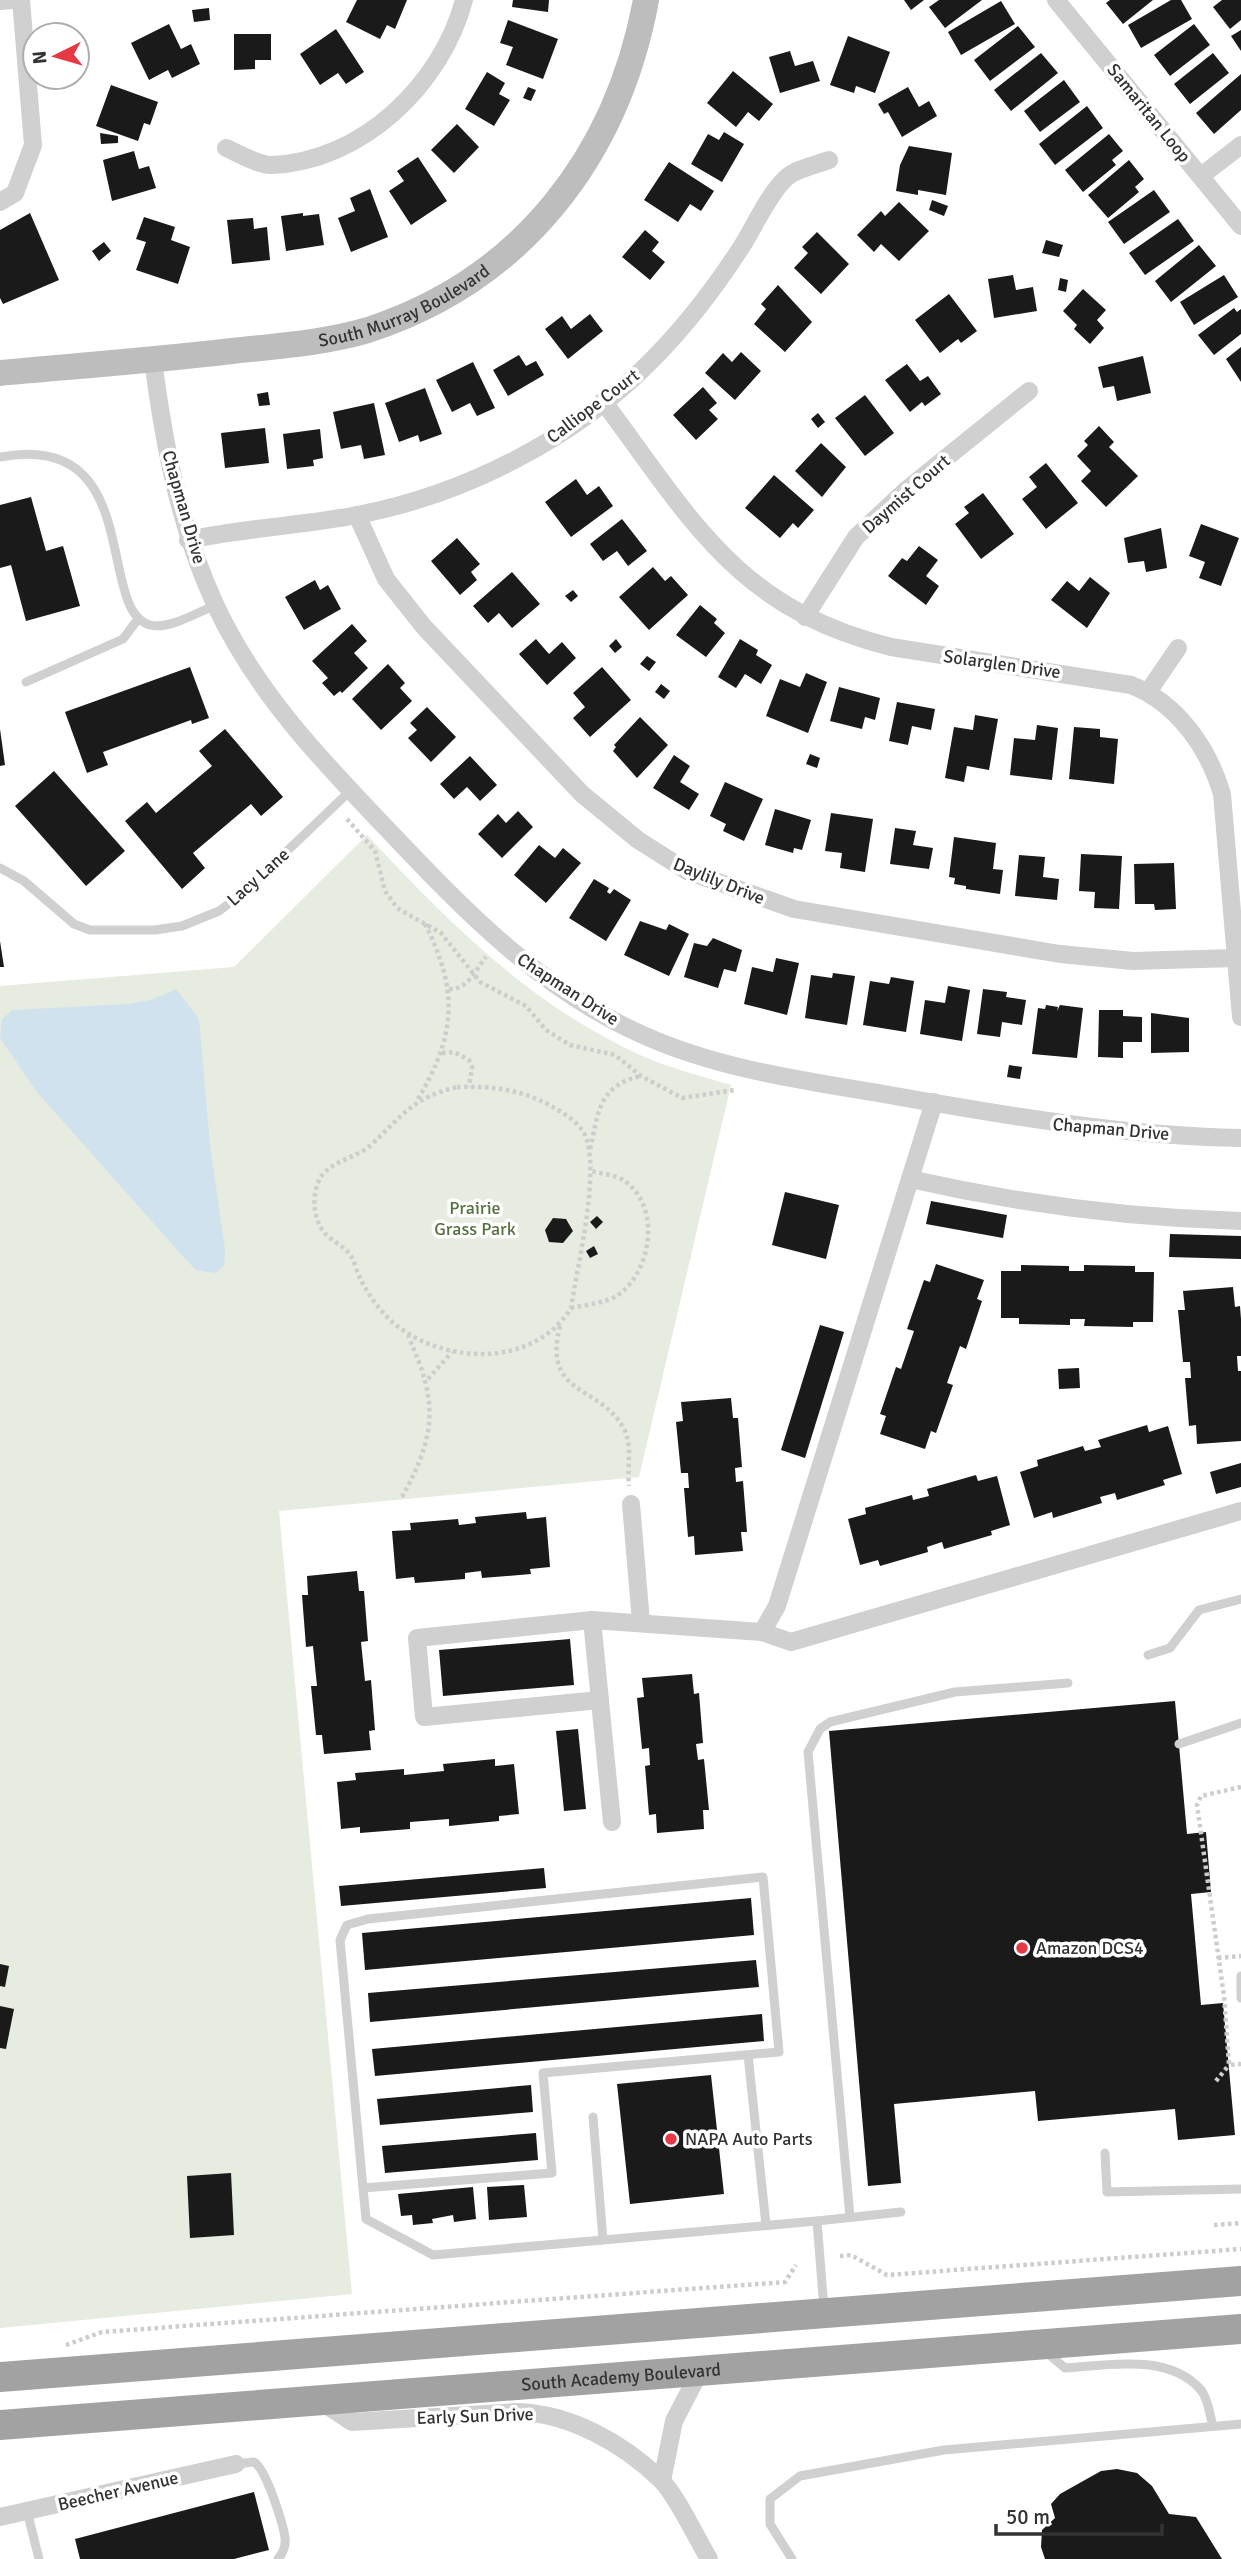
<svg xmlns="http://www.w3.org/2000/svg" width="1241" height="2559" viewBox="0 0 1241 2559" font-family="Signika,sans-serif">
<rect width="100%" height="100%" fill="#fff"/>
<path fill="#e6ecdf" d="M367 835C449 923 529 1004 640 1055 669 1068 701 1076 731 1085L639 1477 279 1511 352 2294 0 2328V986L234 967Z"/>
<polygon fill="#cfe2ee" points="176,989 199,1019 210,1145 225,1250 224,1266 215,1273 196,1270 179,1252 37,1092 0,1038 2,1019 13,1010 128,1004 151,1000"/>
<g fill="#1a1a1a">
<polygon points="357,0 407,0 395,29 387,25 380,39 346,22"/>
<polygon points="513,0 549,0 548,12 512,7"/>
<polygon points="904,0 924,0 911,10"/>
<polygon points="939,0 982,0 945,28 929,7"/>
<polygon points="1110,0 1153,0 1123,24 1106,3"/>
<polygon points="1171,0 1181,0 1192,19 1141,48 1128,25"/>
<polygon points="1222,0 1241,0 1241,20 1230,29 1213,7"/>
<polygon points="1001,1 1015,24 961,55 948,32"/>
<polygon points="209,8 210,20 194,22 192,10"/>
<polygon points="508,20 558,39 543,79 506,65 513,47 500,43"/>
<polygon points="169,24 181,49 191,44 200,64 172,78 168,70 149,80 131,43"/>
<polygon points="1194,24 1210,45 1170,76 1154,55"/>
<polygon points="1018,26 1035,47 990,81 974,60"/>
<polygon points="336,29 364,72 346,84 338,73 320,85 300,54"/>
<polygon points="1241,30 1241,51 1231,36"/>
<polygon points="234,34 271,34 271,60 255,60 255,69 234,70"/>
<polygon points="848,36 890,52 875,93 856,86 854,93 830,85"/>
<polygon points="790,51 795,66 813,61 820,81 780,93 769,57"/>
<polygon points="1041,53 1058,73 1011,111 994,90"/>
<polygon points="1213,53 1229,73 1190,104 1174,84"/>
<polygon points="733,71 773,104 759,121 748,112 736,127 707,103"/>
<polygon points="487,72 505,83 499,94 510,100 494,126 465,109"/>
<polygon points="1241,74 1241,110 1214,134 1196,113"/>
<polygon points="1064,80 1080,102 1040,132 1024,111"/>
<polygon points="111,85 158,102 150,125 144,123 138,141 96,126"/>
<polygon points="528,87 536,90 531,101 523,98"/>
<polygon points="908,87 919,107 929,101 937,116 902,137 888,112 884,114 878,104"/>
<polygon points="1087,106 1103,128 1055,165 1039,144"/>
<polygon points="457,124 479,147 454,173 431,150"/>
<polygon points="724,132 744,144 722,182 691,164 708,134 719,140"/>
<polygon points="100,133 118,136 118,143 101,144"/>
<polygon points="1109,134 1123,151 1112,160 1116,165 1083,192 1065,170"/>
<polygon points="909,146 952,153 946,195 918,190 918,195 896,191 900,165"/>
<polygon points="134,151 139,169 149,166 156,188 112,201 103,160"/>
<polygon points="418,157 447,201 411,225 389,191 404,181 397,171"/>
<polygon points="1129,160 1144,179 1135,187 1139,192 1108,218 1088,195"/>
<polygon points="669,162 714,191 701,211 690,204 678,222 644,200"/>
<polygon points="370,189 388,237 351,252 338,218 355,211 350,198"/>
<polygon points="1154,190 1170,212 1124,244 1108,222"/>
<polygon points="932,200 948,206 944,216 929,210"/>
<polygon points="899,202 929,231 899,261 881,244 874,252 857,235 881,211 885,216"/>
<polygon points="30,213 59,280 3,304 0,298 0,230"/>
<polygon points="303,213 303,216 319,214 324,245 286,251 281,216"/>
<polygon points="144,217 175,227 171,240 190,247 178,284 136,270 146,242 136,239"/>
<polygon points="253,218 254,229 267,227 270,260 232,264 227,220"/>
<polygon points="1178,219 1194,241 1145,275 1129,253"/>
<polygon points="645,230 659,242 652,251 665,262 650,280 622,257"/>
<polygon points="817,232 849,264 821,294 794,268 808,253 802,247"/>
<polygon points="1046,240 1063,245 1059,257 1042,253"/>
<polygon points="104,242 111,251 99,261 92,251"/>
<polygon points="1199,245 1216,266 1171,302 1155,281"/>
<polygon points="1013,275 1016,290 1033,287 1037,311 994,318 988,279"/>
<polygon points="1224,275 1238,297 1194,325 1180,302"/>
<polygon points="1060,278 1068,280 1066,292 1058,290"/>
<polygon points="778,285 812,322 785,352 754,324 766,309 761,304"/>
<polygon points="1083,289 1106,310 1097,320 1104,328 1090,344 1074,329 1077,325 1063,311"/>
<polygon points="949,294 977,331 961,343 958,339 940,353 915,320"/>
<polygon points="1234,308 1237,312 1241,309 1241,334 1214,355 1198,335"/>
<polygon points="590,314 603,331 568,359 545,329 562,316 571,329"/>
<polygon points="1241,347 1241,382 1226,359"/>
<polygon points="741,352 761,371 735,400 705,373 723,353 732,362"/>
<polygon points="519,355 526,366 536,361 544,375 508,396 493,370"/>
<polygon points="1143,356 1151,393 1117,401 1114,386 1103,388 1098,367"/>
<polygon points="473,362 495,408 477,416 470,403 452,412 436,380"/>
<polygon points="907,364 920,381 928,376 941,394 925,406 922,402 910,412 885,380"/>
<polygon points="703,387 717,403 709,410 718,419 696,440 673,415"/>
<polygon points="425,388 442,434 420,442 418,435 399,442 385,403"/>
<polygon points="268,392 270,405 259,406 257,394"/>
<polygon points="865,395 894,433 865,456 835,418"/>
<polygon points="374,403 385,455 364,459 361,445 341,449 333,412"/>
<polygon points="818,413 825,422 818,428 811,419"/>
<polygon points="1099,426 1114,442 1109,447 1138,476 1106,507 1081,481 1091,471 1077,456 1088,445 1084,441"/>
<polygon points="265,428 269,463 225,468 221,433"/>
<polygon points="320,429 323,458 313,460 314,466 287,469 283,434"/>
<polygon points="821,443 846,467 822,497 795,471"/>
<polygon points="1046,463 1078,503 1046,529 1022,499 1037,487 1029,477"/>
<polygon points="774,475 814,510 798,528 793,523 780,538 745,508"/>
<polygon points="576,479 587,495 599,486 613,506 571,537 545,502"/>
<polygon points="983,493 1014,534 981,559 955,524 969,513 964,507"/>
<polygon points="31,497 46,551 63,546 80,606 26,621 11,565 0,568 0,505"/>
<polygon points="622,519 647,551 628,566 617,551 603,561 590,544"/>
<polygon points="1201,524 1239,538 1221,586 1199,578 1205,562 1189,556"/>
<polygon points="1161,528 1167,568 1146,572 1144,561 1128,563 1124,538"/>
<polygon points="457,538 480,564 471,572 477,580 460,595 431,561"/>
<polygon points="919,546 938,560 926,576 939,586 926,605 888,576 902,558 907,561"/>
<polygon points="653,567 665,581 671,576 688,595 649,630 619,597"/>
<polygon points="512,572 540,604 512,628 499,613 488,623 473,606"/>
<polygon points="1090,577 1110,593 1087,628 1051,600 1067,581 1079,591"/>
<polygon points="315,580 320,590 328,585 341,609 304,630 285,597"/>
<polygon points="573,590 578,596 571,602 565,596"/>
<polygon points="700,605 717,619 714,623 725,633 706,657 676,635"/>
<polygon points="352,624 367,641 354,653 368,668 342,693 340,691 334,696 322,683 328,678 312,661"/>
<polygon points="536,639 549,654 562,642 576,658 547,685 519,654"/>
<polygon points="616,639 622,647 615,653 609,646"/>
<polygon points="740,639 758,650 756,655 772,665 761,684 745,674 736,688 718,677"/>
<polygon points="647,656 656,662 649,671 640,664"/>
<polygon points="388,664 405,683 400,688 412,701 381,730 352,699"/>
<polygon points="190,667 209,718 192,724 191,720 103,752 108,765 87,773 65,712"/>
<polygon points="602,667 631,700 590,737 573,718 585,707 573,693"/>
<polygon points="806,673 827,682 808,733 766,716 780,679 800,687"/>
<polygon points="661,684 670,691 664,699 655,692"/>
<polygon points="839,687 880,698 875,720 865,717 862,729 830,721"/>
<polygon points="897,702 935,709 931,730 912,726 908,745 889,741"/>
<polygon points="427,707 456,737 431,762 408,738 417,730 410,723"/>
<polygon points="975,715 998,719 989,770 967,766 964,782 945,778 954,727 973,730"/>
<polygon points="640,717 668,745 637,778 613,751 616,747 614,745"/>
<polygon points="1037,725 1058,728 1052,780 1010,775 1014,738 1035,740"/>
<polygon points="1074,727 1100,729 1100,737 1118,739 1114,784 1069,779"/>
<polygon points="0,729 5,765 0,766"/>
<polygon points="225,729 283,797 261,816 251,804 193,853 205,868 182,889 125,821 147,802 156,813 212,766 199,751"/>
<polygon points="810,754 820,758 817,768 806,764"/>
<polygon points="674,755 690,766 680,782 699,794 689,810 653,788"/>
<polygon points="470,756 497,785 480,801 467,787 454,799 440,784"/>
<polygon points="54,771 125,851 86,886 15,806"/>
<polygon points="725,782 763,799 744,841 723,831 726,824 710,816"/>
<polygon points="775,809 811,820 802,850 794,848 793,853 765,845"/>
<polygon points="518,811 533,827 502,858 478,834 498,814 506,823"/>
<polygon points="831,813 873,819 865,872 840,868 842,853 825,851"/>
<polygon points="895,828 916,831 913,845 933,848 929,869 890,864"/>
<polygon points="954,837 996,843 993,869 1003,870 1000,894 966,889 966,886 954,884 955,878 949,877"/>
<polygon points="539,845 555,858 563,848 581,863 546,903 514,875"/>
<polygon points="1081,854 1122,856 1119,909 1094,908 1095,892 1079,891"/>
<polygon points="1019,855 1045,857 1043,877 1059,879 1057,900 1015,896"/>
<polygon points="1174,863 1176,909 1155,910 1154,904 1135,904 1134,864"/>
<polygon points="594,879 609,888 607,892 610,894 614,889 631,900 606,941 569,918"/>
<polygon points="640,921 666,930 669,924 689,934 669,976 624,955"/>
<polygon points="713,938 742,950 736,972 724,969 718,988 684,977 694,943 707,946"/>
<polygon points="0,941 4,967 0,967"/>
<polygon points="776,958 799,963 787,1015 744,1004 752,967 773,972"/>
<polygon points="833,973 855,976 847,1025 805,1018 811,975 832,978"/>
<polygon points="891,977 914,981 906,1032 863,1025 870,981 889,984"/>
<polygon points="948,986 970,990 962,1041 920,1034 925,1000 945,1003"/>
<polygon points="983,989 1007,992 1006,997 1026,1000 1022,1025 1002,1022 1000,1037 977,1034"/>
<polygon points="1046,1005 1058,1007 1057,1011 1060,1005 1083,1008 1077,1058 1032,1054 1038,1008 1045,1009"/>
<polygon points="1099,1010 1123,1010 1123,1016 1142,1017 1142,1042 1123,1042 1123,1058 1098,1057"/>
<polygon points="1151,1013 1189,1018 1189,1052 1151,1053"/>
<polygon points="1009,1065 1022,1067 1020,1079 1007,1077"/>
<polygon points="785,1192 839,1205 826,1259 772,1245"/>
<polygon points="931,1201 1007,1215 1003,1238 926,1224"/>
<polygon points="597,1216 603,1222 596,1229 590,1222"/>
<polygon points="553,1218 566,1219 573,1231 563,1243 549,1242 545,1230"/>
<polygon points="1170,1234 1241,1236 1241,1259 1169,1257"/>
<polygon points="594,1246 598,1254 590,1258 586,1251"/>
<polygon points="936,1264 984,1280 977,1299 982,1301 966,1349 960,1346 947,1383 953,1385 936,1433 931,1431 925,1449 880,1434 886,1416 880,1414 896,1367 901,1369 914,1331 907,1329 924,1280 930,1282"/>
<polygon points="1021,1265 1069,1266 1069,1271 1084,1271 1084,1265 1135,1266 1135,1272 1154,1272 1153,1322 1133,1322 1133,1327 1084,1326 1085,1319 1070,1319 1070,1325 1019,1324 1019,1318 1001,1318 1001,1271 1021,1271"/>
<polygon points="1233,1287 1235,1307 1240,1306 1241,1319 1241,1356 1237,1356 1238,1371 1241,1371 1241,1441 1197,1444 1196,1425 1189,1426 1185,1378 1191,1378 1190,1362 1183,1362 1178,1310 1185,1310 1183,1291"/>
<polygon points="820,1325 844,1332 805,1458 781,1450"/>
<polygon points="1079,1368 1080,1388 1059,1389 1058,1369"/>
<polygon points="731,1398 733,1418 738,1418 742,1467 735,1468 736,1482 743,1481 747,1532 741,1532 743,1551 695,1555 694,1536 688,1537 684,1488 689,1488 688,1473 681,1473 676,1422 683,1421 681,1402"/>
<polygon points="1147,1425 1149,1432 1168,1426 1182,1474 1163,1480 1165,1485 1117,1500 1115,1493 1100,1497 1102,1503 1053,1518 1052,1512 1034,1518 1020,1472 1038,1466 1037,1460 1083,1446 1085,1451 1101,1447 1098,1440"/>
<polygon points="1241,1463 1241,1487 1216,1494 1210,1472"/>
<polygon points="976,1475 978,1481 997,1476 1010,1525 991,1531 992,1535 944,1549 942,1542 927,1547 928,1552 880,1566 878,1560 860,1565 848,1519 866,1514 865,1508 912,1495 913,1500 929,1496 927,1489"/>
<polygon points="526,1512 527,1519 546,1517 550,1567 530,1569 531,1574 482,1578 481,1571 465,1573 465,1579 415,1583 414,1577 396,1579 392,1531 411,1530 410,1523 458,1519 459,1525 476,1523 475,1517"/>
<polygon points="357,1571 359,1591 364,1591 368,1641 361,1642 365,1681 371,1680 375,1730 369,1731 371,1750 324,1754 322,1735 316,1735 311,1686 317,1686 313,1646 306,1647 302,1595 308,1595 307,1576"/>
<polygon points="570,1639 574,1685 443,1696 439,1650"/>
<polygon points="692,1674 694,1694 699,1693 703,1743 696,1744 698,1760 704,1759 709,1810 703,1810 704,1829 657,1833 656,1814 649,1815 645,1766 650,1765 649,1748 642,1749 637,1698 644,1697 642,1678"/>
<polygon points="1175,1701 1187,1834 1206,1832 1211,1892 1191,1894 1201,2005 1223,2003 1235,2135 1178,2140 1175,2109 1038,2121 1035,2091 894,2104 901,2183 868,2186 829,1731"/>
<polygon points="578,1729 586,1809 564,1811 556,1731"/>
<polygon points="495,1759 495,1766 514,1764 519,1814 499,1816 499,1821 449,1826 449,1819 410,1822 410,1829 360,1833 360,1827 341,1829 337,1782 356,1780 355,1773 404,1769 404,1775 444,1771 443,1764"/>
<polygon points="544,1868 546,1888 341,1906 339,1886"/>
<polygon points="751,1898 754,1935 365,1970 362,1933"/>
<polygon points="756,1960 759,1987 370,2022 368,1993"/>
<polygon points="0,1964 9,1966 5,1987 0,1986"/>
<polygon points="0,2006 14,2009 6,2049 0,2048"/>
<polygon points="762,2014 764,2041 375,2076 372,2049"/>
<polygon points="711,2075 724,2194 630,2204 617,2084"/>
<polygon points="531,2085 533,2112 380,2125 377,2099"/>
<polygon points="536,2133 538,2160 385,2173 382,2146"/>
<polygon points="231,2173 234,2235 190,2238 187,2176"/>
<polygon points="524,2185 527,2217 489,2220 487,2187"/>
<polygon points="473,2187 476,2219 454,2222 453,2215 432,2219 433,2223 413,2225 412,2215 401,2216 398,2194"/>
<polygon points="1117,2469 1137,2473 1152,2486 1169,2514 1196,2517 1222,2559 1045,2559 1041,2547 1042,2530 1055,2518 1051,2504 1060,2494 1101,2471"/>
<polygon points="254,2492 269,2550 234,2559 80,2559 75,2539"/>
</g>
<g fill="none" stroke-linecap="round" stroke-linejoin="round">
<g stroke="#cdcdcd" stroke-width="4.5" stroke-dasharray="3.5 3.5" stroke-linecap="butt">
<polyline points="347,819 375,851 385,891 397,908 441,933 480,982 526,1006 546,1030 570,1045 615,1055 641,1076 682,1098 735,1090"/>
<path d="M449 989C468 990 475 970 486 957"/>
<polyline points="442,1053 454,1052 469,1060 472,1067 469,1087"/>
<path d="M457 1087C491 1086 521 1089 551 1106 562 1112 577 1121 584 1133 602 1167 577 1267 571 1308 533 1370 438 1365 389 1319 378 1308 368 1294 361 1280 357 1273 355 1263 351 1256 344 1245 330 1241 323 1231 313 1217 312 1196 319 1180 329 1161 355 1159 371 1145 403 1115 412 1098 457 1087Z"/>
<path d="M418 1099C456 1035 459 991 425 924"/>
<path d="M590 1149C599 1113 597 1087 640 1076"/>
<path d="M571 1308C585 1305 606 1303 618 1295 652 1271 662 1205 623 1180 616 1175 601 1174 592 1171"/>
<path d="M560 1326C542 1396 598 1384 623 1427 633 1444 627 1466 629 1486"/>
<polyline points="428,1379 452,1352"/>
<path d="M402 1497C437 1434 438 1401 408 1336"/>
<polyline points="1241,1787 1201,1796 1197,1805 1224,1996 1229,2065 1241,2064"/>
<polyline points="1218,1958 1241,1956"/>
<polyline points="1216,2081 1229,2065"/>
<polyline points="1214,2225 1241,2223"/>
<polyline points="840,2256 851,2255 887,2275 1241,2249"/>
<polyline points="66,2345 102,2332 785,2282 796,2265"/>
</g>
<g stroke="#d0d0d0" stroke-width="9">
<path d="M0 457C146 430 95 610 150 625 169 630 198 612 216 605"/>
<polyline points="26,682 123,639 138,619"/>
<polyline points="0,868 24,881 74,924 90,930 155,930 182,926 219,911 243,893 350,791"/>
<polyline points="1148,1655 1170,1648 1199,1610 1241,1599"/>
<polyline points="1179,1744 1241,1723"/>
<polyline points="1241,1976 1241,1998"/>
<polyline points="748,2055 766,2225"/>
<polyline points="593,2117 603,2240 817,2221"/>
<polyline points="1105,2153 1107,2192 1241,2189"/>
<polyline points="363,2188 552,2173 543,2073 779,2052 763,1877 368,1919 347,1925 340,1940 363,2188 366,2219 433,2255 603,2240"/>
<polyline points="850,2217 808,1752 820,1729 830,1722 955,1692 1068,1683"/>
<polyline points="824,2309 817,2221 901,2212"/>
<path d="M1045 2351 1065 2368C1108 2365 1169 2353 1201 2390 1208 2398 1210 2416 1213 2426"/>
<path d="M236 2464 254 2462C266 2469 283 2523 285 2538 286 2546 283 2553 278 2559"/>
<polyline points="27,2511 39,2559"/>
<polyline points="792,2559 770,2524 770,2499 800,2476 944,2450 1241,2424"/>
</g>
<g stroke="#d0d0d0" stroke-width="18">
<polyline points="1056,0 1241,226"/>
<polyline points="0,1 12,0"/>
<path d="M226 148C238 153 258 165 271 165 362 162 442 84 464 0"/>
<polyline points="1201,176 1241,145"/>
<polyline points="0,202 15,193 33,145 21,0"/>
<path d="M153 360C164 444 179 526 215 604 256 693 323 762 390 832 466 912 541 990 643 1035 723 1071 810 1081 895 1096 1010 1116 1124 1136 1241 1138"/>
<path d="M603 401C691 519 737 609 891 647L1131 685C1177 703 1208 747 1222 794L1241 1017"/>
<polyline points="357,515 386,579 424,627 582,794 638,840 687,871 794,909 1060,954 1133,961 1235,958"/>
<path d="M188 540C244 528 301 526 357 515 463 495 574 439 650 362 685 327 715 288 742 246 754 227 769 194 785 179 794 169 816 165 829 160"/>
<polyline points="805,617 856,537 905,491 1029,391"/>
<polyline points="1148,692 1178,648"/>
<path d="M910 1179C1020 1204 1129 1218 1241 1221"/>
<polyline points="631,1504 641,1622"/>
<polyline points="592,1620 612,1822"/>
<polyline points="762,1632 777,1606 934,1102"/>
<polyline points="600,1700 424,1717 417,1638 592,1620 762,1632 791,1642 1241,1511"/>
<path d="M320 2401 352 2422 517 2412C570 2413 624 2444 661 2480 677 2496 697 2539 709 2559"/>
<polyline points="662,2481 674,2421 699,2373"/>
<polyline points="0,2517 236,2464"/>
</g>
<path stroke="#bdbdbd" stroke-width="26" id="s1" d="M0 373C77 366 155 360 232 351 277 346 324 343 368 330 522 280 617 156 646 0"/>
<g stroke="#a2a2a2" stroke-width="30">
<polyline points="0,2377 1241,2281"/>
<path id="s2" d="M0 2425 1241 2329"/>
</g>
</g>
<g fill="#e63946" stroke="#fff" stroke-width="2.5">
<circle cx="1022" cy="1948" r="7"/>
<circle cx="671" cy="2139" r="7"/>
</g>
<g text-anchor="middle" stroke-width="7" stroke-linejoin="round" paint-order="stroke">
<g font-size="18" fill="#333" stroke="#fff">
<text transform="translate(1149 113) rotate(51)" y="6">Samaritan Loop</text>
<text dy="6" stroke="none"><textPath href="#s1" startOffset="413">South Murray Boulevard</textPath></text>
<text transform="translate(593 406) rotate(-37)" y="6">Calliope Court</text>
<text transform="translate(906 494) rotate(-41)" y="6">Daymist Court</text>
<text transform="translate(184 507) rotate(74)" y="6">Chapman Drive</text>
<text transform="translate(1002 664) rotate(8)" y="6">Solarglen Drive</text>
<text transform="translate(258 877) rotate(-42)" y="6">Lacy Lane</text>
<text transform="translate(719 881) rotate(22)" y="6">Daylily Drive</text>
<text transform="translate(568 989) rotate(33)" y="6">Chapman Drive</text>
<text transform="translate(1111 1129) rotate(5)" y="6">Chapman Drive</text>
<text dy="6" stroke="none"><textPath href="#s2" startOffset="623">South Academy Boulevard</textPath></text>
<text transform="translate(475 2416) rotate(-2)" y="6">Early Sun Drive</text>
<text transform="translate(118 2491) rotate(-13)" y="6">Beecher Avenue</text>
</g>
<g font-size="18" fill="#56703f" stroke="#fff">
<text x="475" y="1214">Prairie<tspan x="475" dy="21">Grass Park</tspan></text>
</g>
<g font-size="18" fill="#333" stroke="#fff" text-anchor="start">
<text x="1036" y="1954">Amazon DCS4</text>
<text x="685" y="2145">NAPA Auto Parts</text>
</g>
</g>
<g transform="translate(56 56) rotate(265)"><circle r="33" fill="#ffffff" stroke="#adadad" stroke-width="2"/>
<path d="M0-5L12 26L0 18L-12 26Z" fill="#e63946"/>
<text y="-10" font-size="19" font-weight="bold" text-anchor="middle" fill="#333333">N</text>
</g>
<path d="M996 2524v10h166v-10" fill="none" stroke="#333333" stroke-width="3.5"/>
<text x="1006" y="2524" font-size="21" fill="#333333" stroke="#ffffff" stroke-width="5" paint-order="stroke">50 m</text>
</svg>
